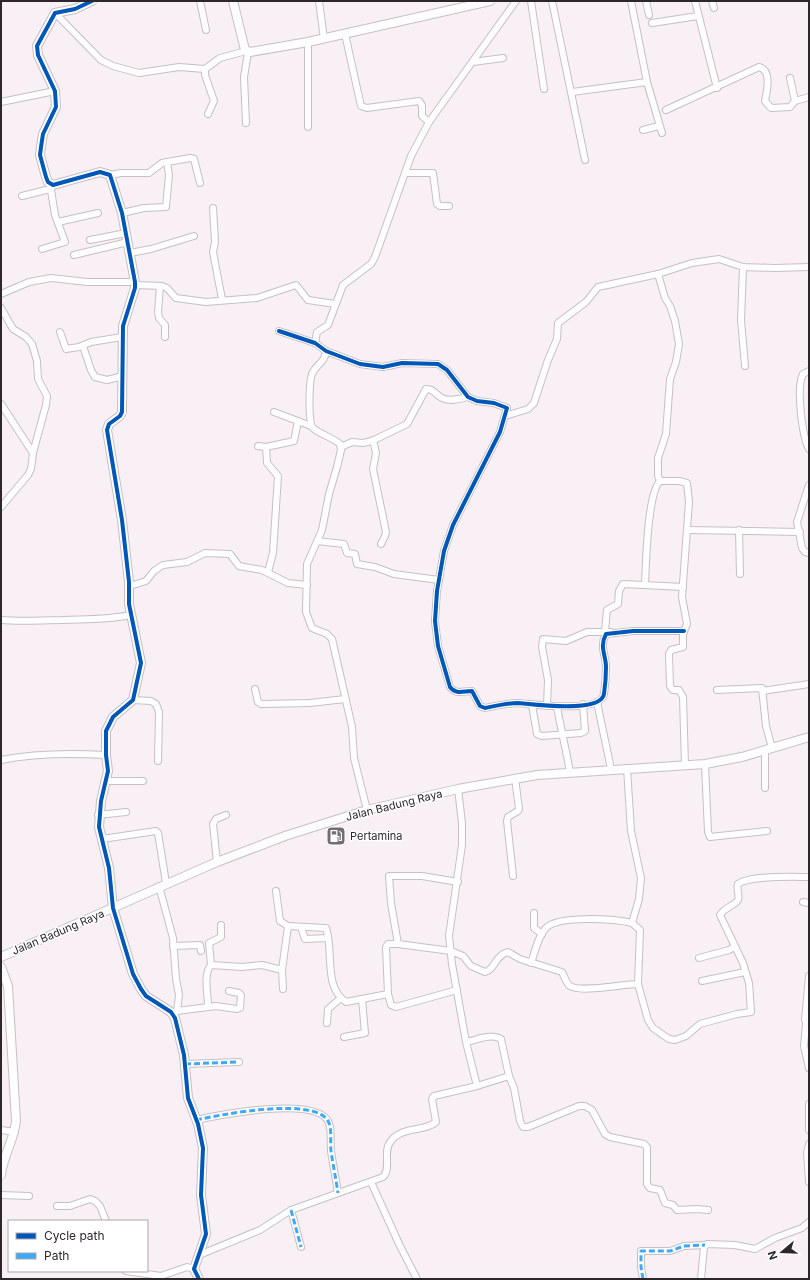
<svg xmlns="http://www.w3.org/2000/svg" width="810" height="1280" viewBox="0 0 810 1280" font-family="Inter,sans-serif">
<rect width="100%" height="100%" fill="#f8f0f5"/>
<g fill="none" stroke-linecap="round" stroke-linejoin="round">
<defs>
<g id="street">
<polyline points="200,1 206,30"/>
<polyline points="319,1 324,39"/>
<polyline points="531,1 544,89"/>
<polyline points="552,1 585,160"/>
<polyline points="631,1 647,82 662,133"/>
<polyline points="646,1 649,15"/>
<polyline points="695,1 717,88"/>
<polyline points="712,1 714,8"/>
<polyline points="55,13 101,60 113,66 139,73 179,67 205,69"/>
<polyline points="652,23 698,16"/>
<polyline points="345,34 361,106 367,108 419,101 422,105 422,116 429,122"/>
<polyline points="473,62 503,58"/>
<polyline points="790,78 795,101"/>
<polyline points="572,92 647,82"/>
<polyline points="1,102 55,91"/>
<path d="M666 110 759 67C772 70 767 91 765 101L771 108 790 107 795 101 809 97"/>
<polyline points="208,114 214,101 205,75 205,69 220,58 246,51"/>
<polyline points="246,123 244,77 248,52"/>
<polyline points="308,127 308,42"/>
<polyline points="643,130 659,126"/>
<polyline points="405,173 433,173 437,204 440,206 449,206"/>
<polyline points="110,175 121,173 149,173 162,163 190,158 194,159 200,183"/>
<polyline points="22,196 50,189"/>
<polyline points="213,208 215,242 213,252 222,299"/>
<polyline points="122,213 144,208 166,207 169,175 167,162"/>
<polyline points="58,222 98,213"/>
<polyline points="90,240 126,233"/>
<polyline points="42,249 65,242 55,215 50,184"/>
<polyline points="130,253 151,249 194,236"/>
<polyline points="74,255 128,242"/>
<polyline points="743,267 741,320 745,366"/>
<polyline points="658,274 665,298 670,306 675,321 679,344 676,362 670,379 666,434 658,458 658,476 660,481 679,481 687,483 689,502 682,597 687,624 683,634 683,647 671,650 669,654 670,686 673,690 679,690 683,697 685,765"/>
<polyline points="136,285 162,286 167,288 176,298 206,302 257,298 296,285 308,300 335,304"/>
<polyline points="160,286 158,312 159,318 165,325 165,337"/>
<polyline points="1,294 29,282 51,278 87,282 135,282"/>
<polyline points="1,308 13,329 26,337 32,344 37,361 38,379 47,396 46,405 33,453"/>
<path d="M279 331 315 343 326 351 360 364 383 367 402 363 438 364 447 370 468 397 477 401 494 403 507 408 500 432 453 525 444 551 437 591 435 621 438 646 450 687C456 695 463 691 472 691L480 706 485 708C495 706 508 703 518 703 532 704 601 714 604 694 605 687 606 675 606 667 606 655 599 647 606 634L633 631H684"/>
<polyline points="60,332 66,349 79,347 91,342 122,337"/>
<polyline points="315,343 317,332 328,325 343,285 371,264 375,257 411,156 429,122 516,1"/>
<polyline points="83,346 91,370 95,377 107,380 123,376"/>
<path d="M326 351C325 363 316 364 312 374 309 382 308 423 313 428 321 435 332 437 340 444L341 450 337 467 329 494 322 530 307 564 306 612 312 628 327 634 332 639 352 727 354 758 367 810"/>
<path d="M809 371 803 374C796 387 802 436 809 449"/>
<polyline points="1,404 33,453 31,469 28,475 1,507"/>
<polyline points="274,412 311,426"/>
<polyline points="505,416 528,409 534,403 548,360 557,339 558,323 586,302 598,287 658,274 692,263 719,259 743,267 775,268 809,267"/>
<polyline points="373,440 376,453 373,469 386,532 385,536 381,544"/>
<polyline points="258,446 266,447 294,441 298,421"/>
<polyline points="266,447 267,463 278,476 273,553 268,572"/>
<path d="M341 447 352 442 363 443 372 441 407 424 426 389C433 388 436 395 442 398 449 402 460 399 468 397"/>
<polyline points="809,485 797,522 802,548 805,552 809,553"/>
<polyline points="688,530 800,532"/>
<polyline points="739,530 740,574"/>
<polyline points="317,541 344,544 347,553 355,554 357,564 375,567 394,574 439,580"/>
<path d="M645 585C646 565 647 494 660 481"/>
<polyline points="130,586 146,581 154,571 163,565 187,562 205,553 230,554 239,566 262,570 288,583 307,585"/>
<path d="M1 620C22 622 42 620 63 620 86 619 107 620 130 615"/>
<polyline points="605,631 607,610 618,604 619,591 623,584 683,587"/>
<polyline points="255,689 258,702 261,704 310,703 345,699"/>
<polyline points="717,690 762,688 766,726 772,748"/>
<polyline points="762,691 809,684"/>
<polyline points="133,700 151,701 156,704 159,712 158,761"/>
<polyline points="597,702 611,769"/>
<polyline points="532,705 537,734 542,736 581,733 585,731 583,704"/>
<polyline points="547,706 548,680 542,647 543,639 566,641 587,632 611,632"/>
<path d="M557 707C561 729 566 750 570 772"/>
<path d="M1 760C36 753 70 753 106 755"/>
<polyline points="705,764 708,832 710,837 767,831"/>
<path d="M627 768 631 831 641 878 639 899 632 923 640 930 638 984 648 1020 653 1028 669 1039 675 1040 686 1036 700 1024 737 1014 751 1012 749 983 743 963 720 915C725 907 737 904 738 900 740 896 736 889 738 884 750 875 793 877 809 877"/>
<polyline points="107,781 143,781"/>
<polyline points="765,788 765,750"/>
<path d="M458 789 462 823V845L449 936 452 964 466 1042C476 1040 492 1033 501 1039L509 1076 514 1088 520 1121 523 1127H528L579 1106H585L592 1110 605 1134 610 1137 644 1144 647 1147V1184L650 1188 660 1190 665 1203 673 1205 677 1210 697 1209 708 1210"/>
<polyline points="98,815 126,812"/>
<polyline points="102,839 156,831 158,833 166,883"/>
<polyline points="217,862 213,824 216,819 226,815"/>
<polyline points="513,876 507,821 508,817 518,811 519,809 515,778"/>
<polyline points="159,886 173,938 176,979 179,995 177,1011 173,1015"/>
<polyline points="276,891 280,921 288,926"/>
<polyline points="803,902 809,903"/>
<polyline points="534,913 534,928 542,934"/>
<polyline points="301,927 305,939 328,938"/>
<path d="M398 944 451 951 463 956 471 966 485 972C495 970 495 955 508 952L520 959 562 972C564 976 566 983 570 986 581 993 623 984 638 984"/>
<polyline points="173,946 200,945 201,951"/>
<polyline points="699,958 729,950 734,947"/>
<path d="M531 963C535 952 538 936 546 928 558 915 615 919 632 923"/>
<polyline points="211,965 209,943 221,937 221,925"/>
<polyline points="809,976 805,1020 809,1028"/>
<polyline points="702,981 745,972"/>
<path d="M283 989 282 970 288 926 326 928C334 949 323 988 346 1002L388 994 391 1005 396 1007 457 990"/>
<polyline points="388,994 386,947 388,944 398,944 391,903 389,876 422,876 458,882"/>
<path d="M208 1006C208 994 203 974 211 965L242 967 262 965 282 970"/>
<polyline points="177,1011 216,1006 237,1009 240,1008 241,995 239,993 229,991"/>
<polyline points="327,1023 328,1009 341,998"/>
<polyline points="806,1024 804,1046 809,1068"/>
<polyline points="344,1037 365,1033 362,999"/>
<polyline points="466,1042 477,1086"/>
<polyline points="185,1064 239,1062"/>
<polyline points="809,1104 809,1130"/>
<path d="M196 1120C219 1115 319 1095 329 1123 332 1131 330 1142 331 1151 333 1165 336 1179 338 1193"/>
<polyline points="1,1130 15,1132"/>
<polyline points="809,1144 807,1153 809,1182"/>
<polyline points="371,1182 400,1246 417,1279"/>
<polyline points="1,1195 29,1196"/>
<polyline points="57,1206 70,1206 90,1199 95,1201 100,1206 106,1221"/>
<polyline points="291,1210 301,1247"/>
<path d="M199 1255 260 1230 291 1210 383 1177C392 1168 382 1151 391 1141 402 1126 425 1132 436 1122L432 1099 434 1096 477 1086 509 1076"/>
<polyline points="126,1271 161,1276 187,1267 194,1269"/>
<polyline points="643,1279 641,1267 641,1251 670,1251 684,1246 705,1245"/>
<polyline points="701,1279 704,1247 707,1244 735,1245 755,1249 775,1238 802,1228 809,1222"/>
</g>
<g id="secondary">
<polyline points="92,1 75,9 55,13 37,46 38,55 55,91 56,107 43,134 41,147 40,155 46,177 48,182 53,185 100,172 110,175 122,213 135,282 135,288 123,326 122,412 120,416 109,424 107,430 122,520 129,582 129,604 141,663 133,700 113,717 106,731 106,755 108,771 101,801 99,827 109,868 113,908 133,974 141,989 146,996 171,1012 175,1018 184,1055 188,1098 198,1124 203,1148 201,1195 206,1234 194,1269 199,1279"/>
<polyline points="233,1 245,50 250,52 308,42 490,1"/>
<polyline points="1,957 217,862 285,836 367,810 458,789 537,775 705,764 742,757 809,737"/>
<path d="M1 967 8 986 16 1121C14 1141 3 1155 1 1175"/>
</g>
</defs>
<use href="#street" stroke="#c6c0c4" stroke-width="8"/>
<use href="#secondary" stroke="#c6c0c4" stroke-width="10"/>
<use href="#street" stroke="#fefdfe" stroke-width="6"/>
<use href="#secondary" stroke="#fefdfe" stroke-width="8"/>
<g stroke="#3fa9f5" stroke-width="3" stroke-dasharray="6 3" stroke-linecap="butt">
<polyline points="185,1064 239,1062"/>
<path d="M196 1120C219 1115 319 1095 329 1123 332 1131 330 1142 331 1151 333 1165 336 1179 338 1193"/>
<polyline points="291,1210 301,1247"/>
<polyline points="643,1279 641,1267 641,1251 670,1251 684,1246 705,1245"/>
</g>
<defs>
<g id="cycleway">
<polyline points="92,1 75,9 55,13 37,46 38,55 55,91 56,107 43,134 41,147 40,155 46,177 48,182 53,185 100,172 110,175 122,213 135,282 135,288 123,326 122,412 120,416 109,424 107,430 122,520 129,582 129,604 141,663 133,700 113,717 106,731 106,755 108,771 101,801 99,827 109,868 113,908 133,974 141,989 146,996 171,1012 175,1018 184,1055 188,1098 198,1124 203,1148 201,1195 206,1234 194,1269 199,1279"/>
<path d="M279 331 315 343 326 351 360 364 383 367 402 363 438 364 447 370 468 397 477 401 494 403 507 408 500 432 453 525 444 551 437 591 435 621 438 646 450 687C456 695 463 691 472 691L480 706 485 708C495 706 508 703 518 703 532 704 601 714 604 694 605 687 606 675 606 667 606 655 599 647 606 634L633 631H684"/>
</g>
</defs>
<use href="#cycleway" stroke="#fff" stroke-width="6"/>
<use href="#cycleway" stroke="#0057b8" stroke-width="4"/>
</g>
<defs>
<symbol id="fuel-square" viewBox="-11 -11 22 22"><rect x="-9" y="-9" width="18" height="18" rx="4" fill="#746d72" stroke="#fff"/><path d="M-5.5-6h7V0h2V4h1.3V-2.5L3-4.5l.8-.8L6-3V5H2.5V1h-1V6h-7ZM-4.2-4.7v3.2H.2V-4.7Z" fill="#fff"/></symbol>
</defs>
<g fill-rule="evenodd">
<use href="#fuel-square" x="325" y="825" width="22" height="22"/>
</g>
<g text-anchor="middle" stroke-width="3" stroke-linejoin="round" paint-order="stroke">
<g font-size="11" fill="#2d272b" stroke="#fff">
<text transform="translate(394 805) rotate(-14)" y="4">Jalan Badung Raya</text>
<text transform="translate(58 932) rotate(-23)" y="4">Jalan Badung Raya</text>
</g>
<g font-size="11" fill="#2d272b" stroke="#fff" text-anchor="start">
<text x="350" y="840">Pertamina</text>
</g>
</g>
<rect width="810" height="1280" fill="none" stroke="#2d272b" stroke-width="4"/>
<rect x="8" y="1220" width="140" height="52" fill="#ffffff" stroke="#aba9aa"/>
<rect x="16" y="1233" width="20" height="6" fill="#0057b8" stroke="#aba9aa"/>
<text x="44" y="1240" font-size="12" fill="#2d272b">Cycle path</text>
<rect x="16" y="1253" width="20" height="6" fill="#3fa9f5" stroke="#aba9aa"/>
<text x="44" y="1260" font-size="12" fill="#2d272b">Path</text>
<g transform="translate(782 1252) rotate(251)" stroke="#ffffff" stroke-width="3" paint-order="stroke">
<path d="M0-3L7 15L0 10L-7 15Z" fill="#2d272b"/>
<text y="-6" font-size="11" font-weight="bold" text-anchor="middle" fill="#2d272b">N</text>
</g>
</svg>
